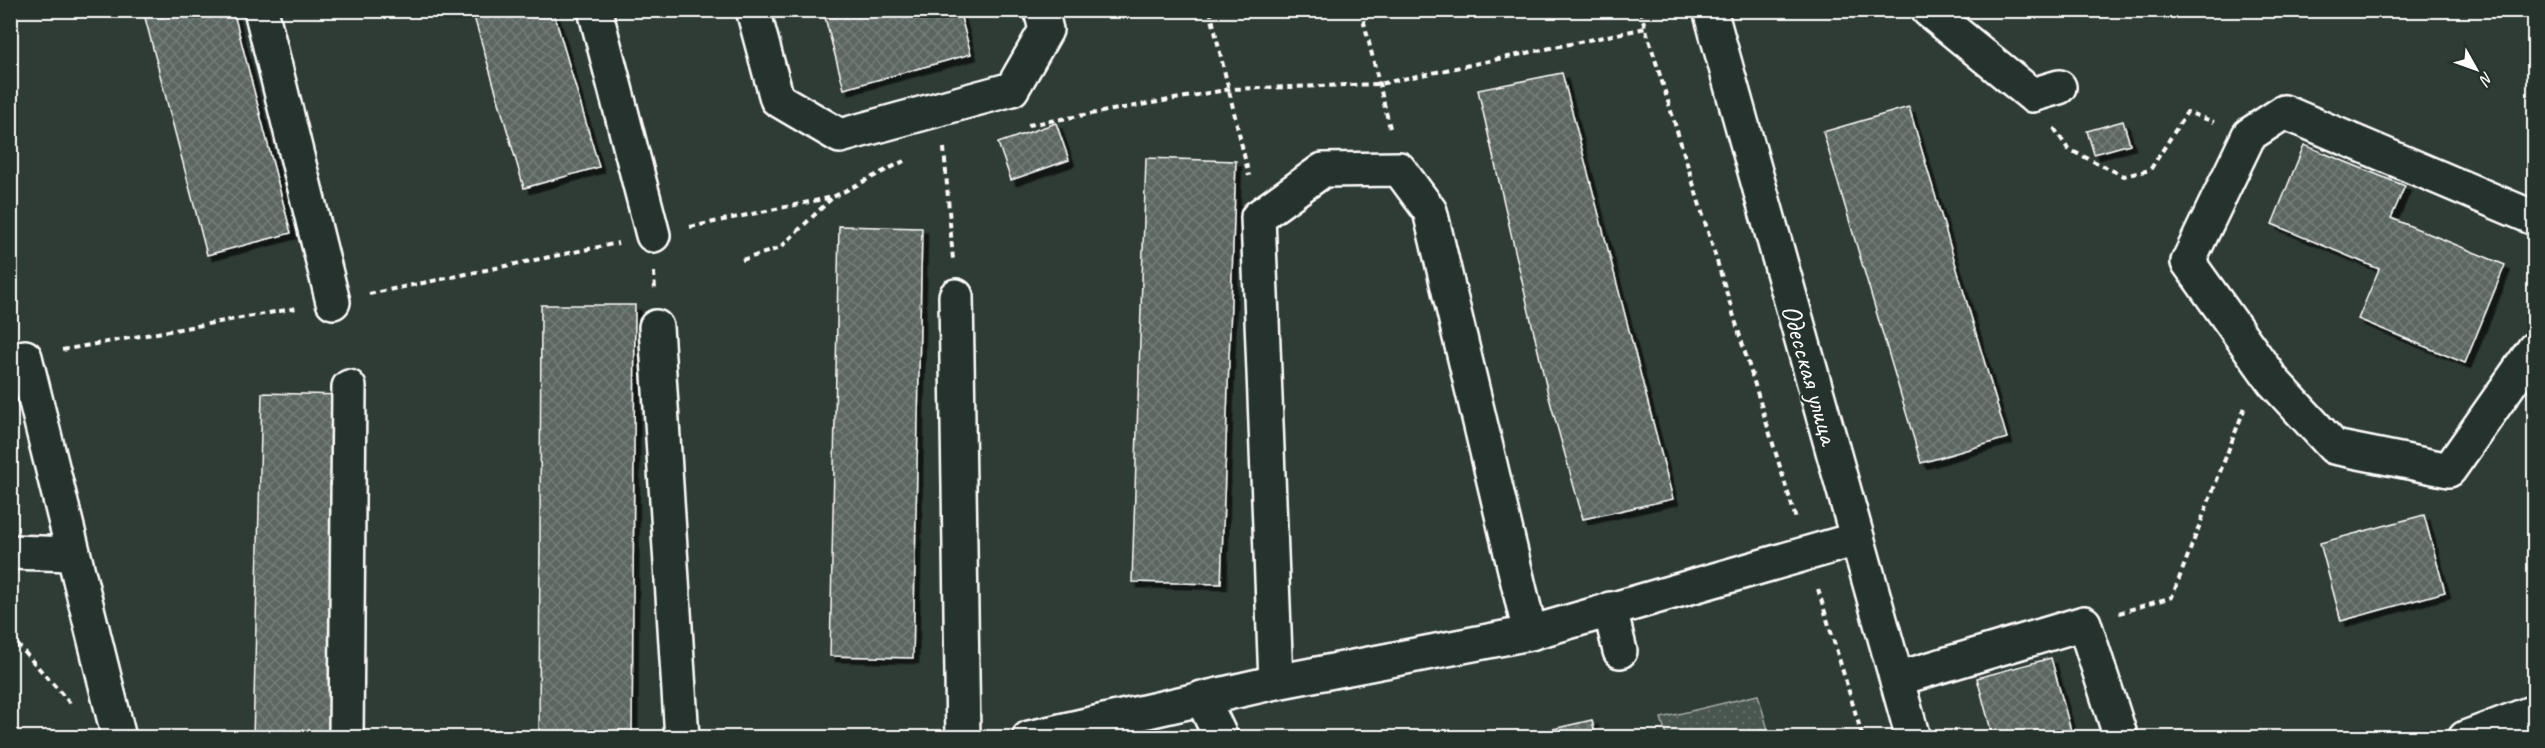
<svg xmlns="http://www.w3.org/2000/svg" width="2545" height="748" viewBox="0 0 2545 748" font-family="Caveat,sans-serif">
<defs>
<pattern id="grass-dots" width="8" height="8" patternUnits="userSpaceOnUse" patternTransform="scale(1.5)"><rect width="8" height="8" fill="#4a544f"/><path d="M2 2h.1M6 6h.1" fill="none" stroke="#656e69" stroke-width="1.8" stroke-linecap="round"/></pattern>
<pattern id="building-cross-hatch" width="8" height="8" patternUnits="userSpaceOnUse" patternTransform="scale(1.5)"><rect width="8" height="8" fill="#5b6661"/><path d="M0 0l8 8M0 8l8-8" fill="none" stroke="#747d79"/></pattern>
<filter id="shadow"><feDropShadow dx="5.5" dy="5.5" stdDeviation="0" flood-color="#0009"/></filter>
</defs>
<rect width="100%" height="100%" fill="#2f3b35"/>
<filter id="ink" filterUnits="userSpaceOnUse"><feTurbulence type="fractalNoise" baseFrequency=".0167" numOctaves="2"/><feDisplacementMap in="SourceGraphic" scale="12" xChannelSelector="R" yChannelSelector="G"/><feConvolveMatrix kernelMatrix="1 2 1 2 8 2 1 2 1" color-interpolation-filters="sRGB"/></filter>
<g filter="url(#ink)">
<polygon fill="url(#grass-dots)" stroke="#a4aaa7" stroke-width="1.5" points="1758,695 1770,737 1667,737 1661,718"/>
<g fill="url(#building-cross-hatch)" stroke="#fff" stroke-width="1.5" filter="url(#shadow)">
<polygon points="143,10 233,10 291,233 207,255"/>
<polygon points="472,10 553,10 599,167 524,188"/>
<polygon points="823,10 959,10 971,54 844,89"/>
<polygon points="1562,73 1673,499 1583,519 1548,394 1478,90"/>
<polygon points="1909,107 2007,438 1921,463 1823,132"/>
<polygon points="2123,121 2130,144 2094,154 2087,131"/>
<polygon points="1056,123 1069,160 1011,180 998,143"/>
<polygon points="2304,145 2405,186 2391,218 2505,265 2465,363 2358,319 2379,269 2272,224"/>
<polygon points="1146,158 1236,161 1221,584 1132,582"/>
<polygon points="839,226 922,228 913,658 830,656"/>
<polygon points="541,305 635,305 632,738 539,738"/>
<polygon points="262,393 343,395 334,738 253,738"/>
<polygon points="2424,515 2445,592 2341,621 2320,543"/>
<polygon points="2051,658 2073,738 1993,738 1977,678"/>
<polygon points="1592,720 1596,738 1532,738 1531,734"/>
</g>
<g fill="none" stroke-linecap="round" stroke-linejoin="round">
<defs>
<g id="minor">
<polyline points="261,10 333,302"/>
<polyline points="595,10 653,235"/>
<polyline points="753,10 777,99 840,136 1012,89 1046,30 1041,10"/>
<polyline points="1710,10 1913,738"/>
<polyline points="1928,10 2032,95 2059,87"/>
<polyline points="2534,218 2284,112 2249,135 2188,262 2273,381 2334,447 2449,470 2534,349"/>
<polyline points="956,296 963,738"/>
<polyline points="656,327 682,738"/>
<polyline points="25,357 119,738"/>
<polyline points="10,552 73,554"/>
<polyline points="1610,609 1620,651"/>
<polyline points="1897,679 2084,623 2121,738"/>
<polyline points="1276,682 1258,217 1323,170 1399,169 1430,211 1530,633"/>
<polyline points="1202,698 1221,738"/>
<polyline points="346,738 349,387"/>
<polyline points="1029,738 1276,682 1530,633 1857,539"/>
<polyline points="2465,738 2534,712"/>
</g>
</defs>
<use href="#minor" stroke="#fff" stroke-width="38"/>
<g stroke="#fff" stroke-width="4" stroke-dasharray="6 4.5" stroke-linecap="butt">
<polyline points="1210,10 1249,176"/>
<polyline points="1361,10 1391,132"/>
<polyline points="1640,10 1796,519"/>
<polyline points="1028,125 1231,89 1379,84 1646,28"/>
<polyline points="2054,128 2068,149 2124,176 2150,170 2187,112 2214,122"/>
<polyline points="944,148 953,260"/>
<polyline points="690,227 833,197 904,161"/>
<polyline points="742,260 780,248 832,198"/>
<polyline points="654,272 655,291"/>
<polyline points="369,294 618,243"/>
<polyline points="62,350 297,308"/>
<polyline points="1818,589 1863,738"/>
<polyline points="2119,613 2172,597 2245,407"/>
<polyline points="10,636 70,703"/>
</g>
<use href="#minor" stroke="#26332d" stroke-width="33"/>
</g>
</g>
<g text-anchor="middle" stroke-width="4.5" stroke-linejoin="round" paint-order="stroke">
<g font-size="28" fill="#fff" stroke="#26332d">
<text transform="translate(1811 374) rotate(74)" y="10">Одесская улица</text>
</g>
</g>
<rect width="2545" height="748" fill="none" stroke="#26332d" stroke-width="36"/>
<rect x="18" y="18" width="2509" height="712" fill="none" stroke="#fff" stroke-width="2" filter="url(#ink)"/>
<g transform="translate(2476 69) rotate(130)" stroke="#26332d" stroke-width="4.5" paint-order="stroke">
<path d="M0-4.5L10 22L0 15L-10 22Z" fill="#ffffff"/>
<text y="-9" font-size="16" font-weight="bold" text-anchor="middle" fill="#ffffff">N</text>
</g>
</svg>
